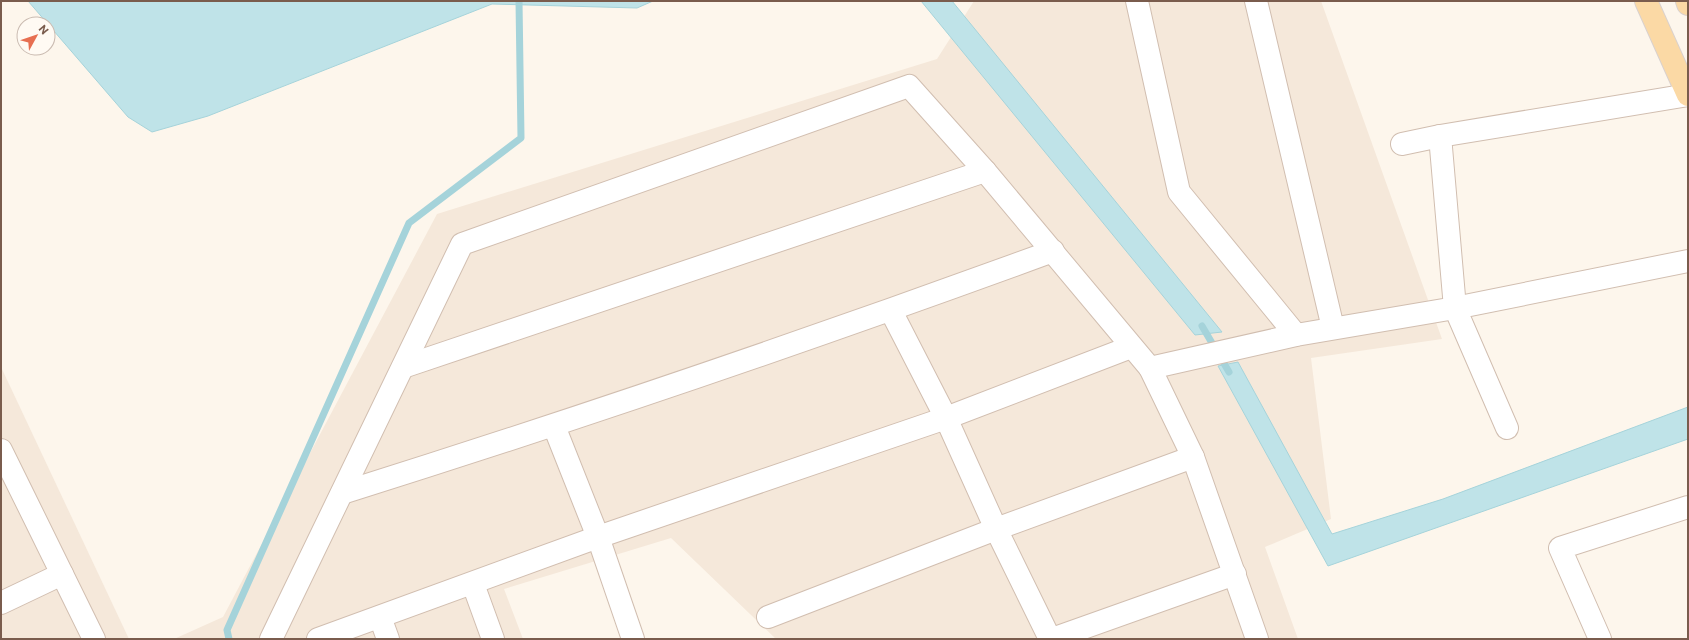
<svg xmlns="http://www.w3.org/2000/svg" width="1689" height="640" viewBox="0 0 1689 640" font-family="Commissioner,sans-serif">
<rect width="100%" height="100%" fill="#fdf6ec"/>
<g fill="#f5e8da">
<polygon points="974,1 1321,1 1442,339 1311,358 1331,519 1265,547 1298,639 776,639 671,538 504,589 523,639 174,639 223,617 437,214 937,59"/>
<polygon points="1,367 129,639 1,639"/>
</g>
<g fill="#bfe3e8" stroke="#a5d3da">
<polygon points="28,1 653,1 637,8 492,4 208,116 152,132 128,117"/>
<polygon points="921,1 952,1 1222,332 1195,335"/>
<polygon points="1238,362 1332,534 1443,499 1688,407 1688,439 1328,566 1218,366"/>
</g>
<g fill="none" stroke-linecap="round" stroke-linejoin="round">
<g stroke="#a5d3da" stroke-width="7">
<polyline points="1202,326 1229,372"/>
<polyline points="229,639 227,630 409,223 521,138 519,1"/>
</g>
<defs>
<g id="minor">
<polyline points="1137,1 1179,192 1296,335"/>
<polyline points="1256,1 1333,328"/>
<polyline points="1402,144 1440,136 1688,95"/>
<polyline points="891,311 946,418 996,529 1050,639"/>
<polyline points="403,367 985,171"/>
<polyline points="1150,368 1296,335 1455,308 1440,136"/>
<polyline points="554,426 598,537 633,639"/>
<polyline points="1507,428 1455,308 1688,261"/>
<polyline points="1,450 94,639"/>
<path d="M342 493C581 418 818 337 1053 251"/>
<polyline points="473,584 493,639"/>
<polyline points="1,603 62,574"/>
<polyline points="380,617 388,639"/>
<polyline points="768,617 996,529 1193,457"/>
<polyline points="271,639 462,244 909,86 985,171 1150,368 1193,457 1257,639"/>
<polyline points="318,639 598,537 946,418 1131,347"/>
<polyline points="1052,639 1235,574"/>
<polyline points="1600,639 1560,548 1688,507"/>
</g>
<g id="major">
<polyline points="1646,1 1688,95"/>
<polyline points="1687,1 1688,4"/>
</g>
</defs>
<use href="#minor" stroke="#d1beb0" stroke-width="24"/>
<use href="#major" stroke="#dad1cd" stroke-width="24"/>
<use href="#minor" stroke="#fff" stroke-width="22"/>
<use href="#major" stroke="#fbd9a5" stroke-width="22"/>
</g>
<rect width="1689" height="640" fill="none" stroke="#7a5c4d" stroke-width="4"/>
<g transform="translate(36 36) rotate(50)"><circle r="19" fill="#fffaf3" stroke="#cabbb1"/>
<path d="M0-3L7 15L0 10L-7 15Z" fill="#e76f51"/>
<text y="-6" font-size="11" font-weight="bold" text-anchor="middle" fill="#7a5c4d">N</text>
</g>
</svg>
